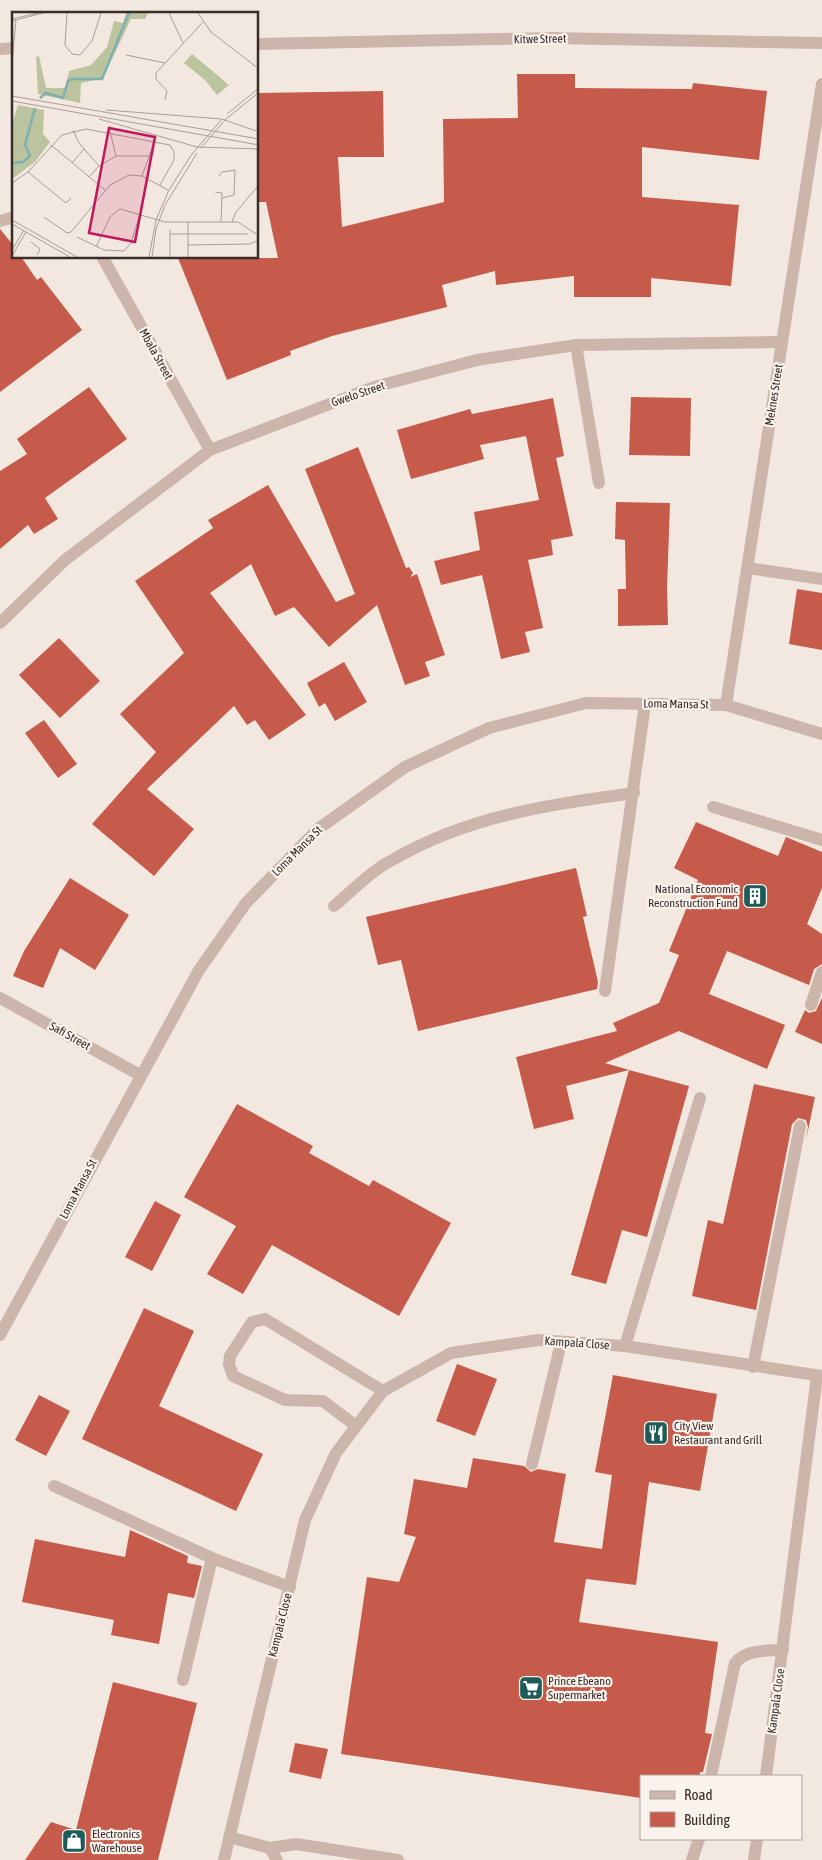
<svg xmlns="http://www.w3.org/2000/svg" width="822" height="1860" viewBox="0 0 822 1860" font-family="'Asap Condensed',sans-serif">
<rect width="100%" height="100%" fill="#f3e8e0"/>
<g fill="#c65b4b">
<polygon points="517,74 575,74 575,88 692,89 693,83 767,91 759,160 642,147 642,197 739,205 731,286 651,278 651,297 574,297 574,276 496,285 495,271 442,285 447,307 332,336 290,351 291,355 227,380 178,258 278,258 266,202 258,202 258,93 383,91 384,157 338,157 342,227 444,202 443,119 518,118"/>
<polygon points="0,229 14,246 14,258 22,258 37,280 41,277 82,330 0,392"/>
<polygon points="89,387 127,439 45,498 58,519 34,534 28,525 0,549 0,471 27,454 17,439"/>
<polygon points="631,397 691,398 690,456 629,455"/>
<polygon points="553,398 564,456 556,458 573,536 551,540 553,555 528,560 543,628 525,632 530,652 501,659 482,575 441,585 434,561 480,550 474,512 539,500 526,436 480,445 484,459 411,479 397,430 470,409 472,414"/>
<polygon points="358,447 406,568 409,567 413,573 410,577 417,574 445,655 425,662 430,676 405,685 377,605 329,647 294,607 275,616 251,564 210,593 306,715 269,740 255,720 247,725 234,706 147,789 194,829 154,876 92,824 156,752 120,714 184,653 135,581 213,528 208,520 268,485 336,602 355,594 305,469"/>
<polygon points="616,502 670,503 667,588 668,625 618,626 618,589 626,589 625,540 615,539"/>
<polygon points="797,589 822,593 822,650 789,644"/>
<polygon points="59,638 100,681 60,718 19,675"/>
<polygon points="344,662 367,702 335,721 325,703 319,707 307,683"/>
<polygon points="44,720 77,764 58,778 25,733"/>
<polygon points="696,822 778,856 786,837 822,852 822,888 807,924 822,934 822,964 814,969 809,985 727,951 709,994 785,1025 767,1069 679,1031 605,1063 629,1070 566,1086 574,1119 534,1129 516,1057 617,1031 613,1023 659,1003 679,955 669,951 698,880 674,868"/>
<polygon points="576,868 587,916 583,917 598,982 597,989 418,1031 401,960 378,965 366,917"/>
<polygon points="70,878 129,915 95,970 60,948 43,988 13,976 24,951"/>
<polygon points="822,998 822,1044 795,1032 805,1010 809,1013 816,1011"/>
<polygon points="629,1070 689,1086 647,1237 622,1230 606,1284 571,1275"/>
<polygon points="754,1084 815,1097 806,1140 808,1127 806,1120 798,1118 792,1124 756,1310 692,1296 708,1220 723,1224"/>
<polygon points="237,1104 313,1146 309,1153 369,1186 373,1180 451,1223 399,1316 272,1245 243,1294 207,1274 236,1226 184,1197"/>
<polygon points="155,1201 181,1215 152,1271 125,1257"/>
<polygon points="144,1308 194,1331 159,1406 263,1454 236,1511 82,1439"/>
<polygon points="457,1364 497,1379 475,1436 436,1421"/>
<polygon points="613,1375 717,1394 700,1491 649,1482 636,1585 586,1579 579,1622 718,1642 705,1733 712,1734 703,1772 700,1772 700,1776 641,1776 641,1798 341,1754 367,1577 399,1582 416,1537 404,1534 414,1479 467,1488 473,1458 524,1466 531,1472 538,1469 566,1474 554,1542 602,1549 612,1475 595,1472"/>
<polygon points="39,1395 70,1411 46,1456 15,1440"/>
<polygon points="130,1530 188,1556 187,1563 202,1566 194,1598 168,1593 159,1644 111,1635 114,1620 22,1602 35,1539 125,1557"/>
<polygon points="113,1682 197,1703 158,1860 25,1860 51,1822 76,1830"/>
<polygon points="295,1743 328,1749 321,1779 289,1772"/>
</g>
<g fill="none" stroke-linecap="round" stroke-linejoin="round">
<g stroke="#ccb6ab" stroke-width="12">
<polyline points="0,221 14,217"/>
<polyline points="713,807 822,840"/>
<path d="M334 906C353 890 372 870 394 859 471 815 548 805 634 793"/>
<polyline points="605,991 645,704"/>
<polyline points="811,1005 822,972"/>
<polyline points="625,1346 700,1098"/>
<polyline points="753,1367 800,1126"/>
<polyline points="356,1426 323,1401 285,1400 233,1376 229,1364 230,1356 252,1322 265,1319 383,1391"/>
<polyline points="532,1464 561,1343"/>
<polyline points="54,1486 212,1558 290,1587"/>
<polyline points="183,1680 212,1558"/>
<path d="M711 1776 735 1663C747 1649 766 1651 783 1650"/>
<polyline points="229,1837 270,1848 296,1844 398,1860"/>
<polyline points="270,1848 277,1860"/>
<polyline points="692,1860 699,1839"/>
</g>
<g stroke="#ccb6ab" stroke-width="12">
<polyline points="258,44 551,38 822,43"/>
<polyline points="0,49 14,48"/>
<polyline points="103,258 210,450"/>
<polyline points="576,345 599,483"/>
<polyline points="748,568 822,579"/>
<polyline points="0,623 65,560 210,450 374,387 477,360 576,345 782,342"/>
<polyline points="726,705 822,84"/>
<polyline points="0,998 140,1075"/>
<polyline points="0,1335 199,970 246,903 318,829 405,767 489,728 586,703 726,705 822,734"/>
<polyline points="766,1776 817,1376"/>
<polyline points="224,1860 305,1520 336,1453 383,1391 451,1353 538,1340 625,1346 822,1376"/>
<polyline points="754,1860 757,1839"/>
</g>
</g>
<defs>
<symbol id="building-square" viewBox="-11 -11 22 22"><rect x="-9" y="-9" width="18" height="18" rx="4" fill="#1f5b59" stroke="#faf2ec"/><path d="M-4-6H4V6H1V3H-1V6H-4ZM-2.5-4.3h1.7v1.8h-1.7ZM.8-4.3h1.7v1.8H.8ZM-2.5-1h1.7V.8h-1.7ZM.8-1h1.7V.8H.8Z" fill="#fff"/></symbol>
<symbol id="restaurant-square" viewBox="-11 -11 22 22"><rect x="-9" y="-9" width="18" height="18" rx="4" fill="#1f5b59" stroke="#faf2ec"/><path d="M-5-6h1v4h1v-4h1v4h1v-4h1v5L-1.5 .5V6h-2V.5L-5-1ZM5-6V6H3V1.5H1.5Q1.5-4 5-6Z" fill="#fff"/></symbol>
<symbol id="supermarket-square" viewBox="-11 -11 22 22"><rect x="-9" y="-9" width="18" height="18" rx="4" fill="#1f5b59" stroke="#faf2ec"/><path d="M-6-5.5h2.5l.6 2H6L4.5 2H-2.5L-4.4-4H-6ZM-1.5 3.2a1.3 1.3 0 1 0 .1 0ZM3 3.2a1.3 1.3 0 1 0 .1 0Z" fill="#fff"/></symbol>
<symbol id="shop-square" viewBox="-11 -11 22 22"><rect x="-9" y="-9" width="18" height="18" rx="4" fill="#1f5b59" stroke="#faf2ec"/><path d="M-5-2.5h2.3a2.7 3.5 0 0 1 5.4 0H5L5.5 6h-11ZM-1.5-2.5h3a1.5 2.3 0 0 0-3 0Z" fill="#fff"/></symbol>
</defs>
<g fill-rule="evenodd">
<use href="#building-square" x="741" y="882" width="28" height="28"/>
<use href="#restaurant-square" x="642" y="1419" width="28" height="28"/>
<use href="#supermarket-square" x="517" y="1674" width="28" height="28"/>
<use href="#shop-square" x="60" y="1827" width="28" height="28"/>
</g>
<g text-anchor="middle" stroke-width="4.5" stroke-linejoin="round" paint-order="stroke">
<g font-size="12" fill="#392d2a" stroke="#faf2ec">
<text transform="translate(540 39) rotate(-1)" y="4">Kitwe Street</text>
<text transform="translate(156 354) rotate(61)" y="4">Mbala Street</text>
<text transform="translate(358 394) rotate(-19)" y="4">Gwelo Street</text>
<text transform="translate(774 395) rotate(-81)" y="4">Meknes Street</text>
<text transform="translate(676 704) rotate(1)" y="4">Loma Mansa St</text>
<text transform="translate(297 851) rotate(-45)" y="4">Loma Mansa St</text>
<text transform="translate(70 1036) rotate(29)" y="4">Safi Street</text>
<text transform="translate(78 1189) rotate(-62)" y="4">Loma Mansa St</text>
<text transform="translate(577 1343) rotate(4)" y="4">Kampala Close</text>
<text transform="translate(280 1625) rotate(-76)" y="4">Kampala Close</text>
<text transform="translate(776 1701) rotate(-82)" y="4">Kampala Close</text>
</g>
<g font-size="12" fill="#392d2a" stroke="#faf2ec" text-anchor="start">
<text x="738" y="893" text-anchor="end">National Economic<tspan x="738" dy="14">Reconstruction Fund</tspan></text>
<text x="674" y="1430">City View<tspan x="674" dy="14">Restaurant and Grill</tspan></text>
<text x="548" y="1685">Prince Ebeano<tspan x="548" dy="14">Supermarket</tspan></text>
<text x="92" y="1838">Electronics<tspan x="92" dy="14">Warehouse</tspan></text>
</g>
</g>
<g transform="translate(12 12)">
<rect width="246" height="246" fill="#f3e8e0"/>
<path d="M114 1H136L133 7H119L91 66 69 71 68 91 26 82 24 45 27 44 34 76H53L57 59 79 53 95 35 102 9 111 11ZM180 42 217 73 205 83 193 68 172 51ZM6 93 32 98 31 122 38 130 23 150 0 167V112Z" fill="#bbc39f"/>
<path fill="none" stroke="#7eb0ad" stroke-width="2.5" d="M28 86 34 81 51 86 56 69 60 67H90L117 1M0 151 11 150 18 144 13 133 23 96"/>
<path fill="none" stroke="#a99d97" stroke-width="1" d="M55 1 53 33 60 42 68 43 80 29 89 1M157 1 171 31M186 1 199 20 247 57M0 7 26 1M0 9 31 1M114 43 153 51M0 51 4 7M0 84 247 127M153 88 155 79 144 67V61L191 10M0 89 247 133M94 98 210 107 247 120M215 102 247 76M87 107 185 135 247 137M61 118 67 131 87 154M98 119 104 144M39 133 93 178M189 136 213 108 247 80M60 151 72 137M16 160 54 191 59 186M130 164 143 128M207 164 210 160 223 158 222 183 210 186M77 165 87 154 104 144H138M0 171 16 160 50 123 74 117 158 133 162 140V148L148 173M203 180 210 181 209 210M32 205 55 221 59 220 98 173 117 163 130 164 156 178M0 208 65 245M176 210V245M220 210 224 200 247 173M0 212 58 245M158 222H236M65 225 92 238 112 239 119 231 128 202M19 230 28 237 25 243M176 233 238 232 247 228M84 235 98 205 108 197 153 210H226L247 224M0 238 12 218M0 244 14 220M137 245 144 208 157 178 180 142 210 107M140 245 144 217 153 193 185 141M158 245V218"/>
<path fill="#c2185b" fill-opacity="0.15" stroke="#c2185b" stroke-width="2.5" d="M97 116 143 125 123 230 77 221Z"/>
<rect width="246" height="246" fill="none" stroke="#392d2a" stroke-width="2.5"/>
</g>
<rect x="640" y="1775" width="162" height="65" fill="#faf2ec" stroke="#ada39e"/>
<rect x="650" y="1791" width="25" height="8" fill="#ccb6ab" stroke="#ada39e"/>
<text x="684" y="1800" font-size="15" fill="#392d2a">Road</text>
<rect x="650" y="1812" width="25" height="15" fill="#c65b4b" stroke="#ada39e"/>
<text x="684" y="1825" font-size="15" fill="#392d2a">Building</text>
</svg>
